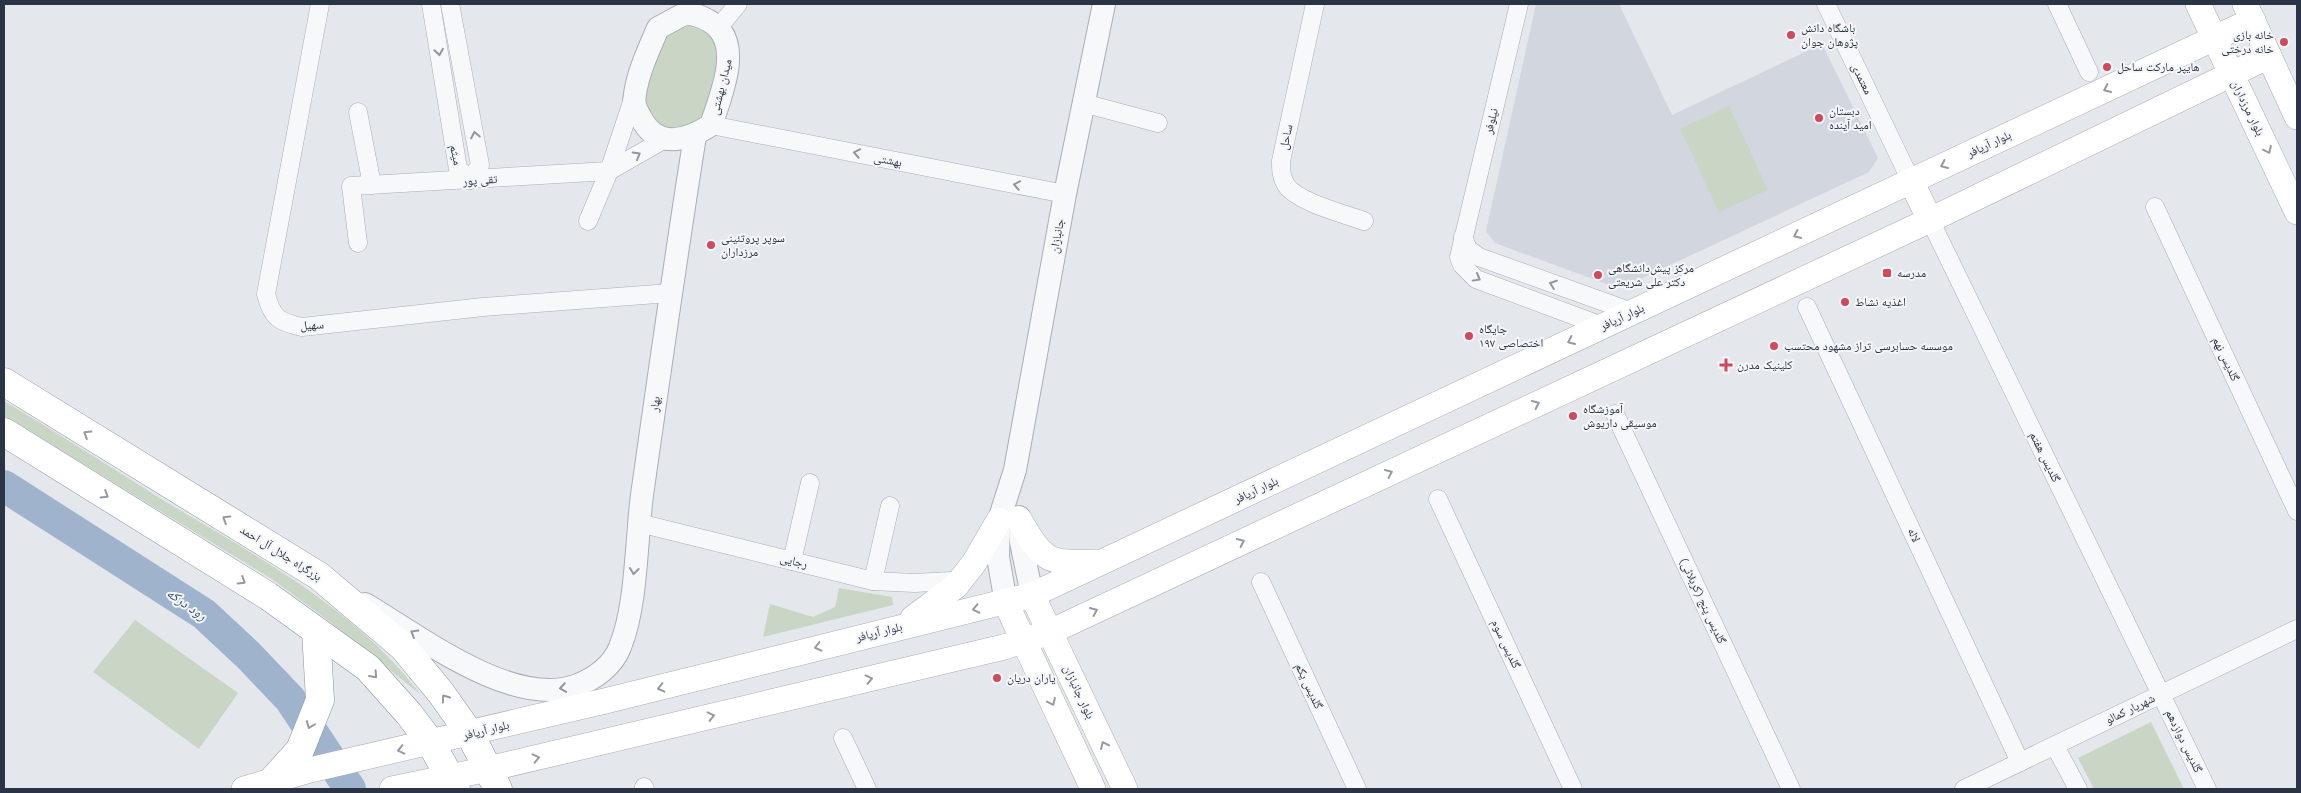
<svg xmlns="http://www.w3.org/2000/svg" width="2301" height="793" viewBox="0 0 2301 793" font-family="Quicksand,'Noto Naskh Arabic',sans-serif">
<rect width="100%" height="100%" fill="#e4e7ec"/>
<polygon fill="#d2d6de" points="1536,4 1619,4 1672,115 1822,44 1878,158 1869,172 1636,281 1609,285 1495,243 1486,231"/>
<g fill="#c9d6c5">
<path d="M689 26C738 39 713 83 703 117L678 132 655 125 643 104 646 83 663 39 673 30Z"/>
<polygon points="1729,106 1768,190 1719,212 1680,129"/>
<path d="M4 401C56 432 107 465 158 497 250 553 354 606 420 694L325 618 272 579 4 416Z"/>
<polygon points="839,588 892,597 893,605 763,637 770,604 813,617 835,607"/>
<polygon points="135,620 238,693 199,749 93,672"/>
<polygon points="2151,722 2184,789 2094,789 2078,758"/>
</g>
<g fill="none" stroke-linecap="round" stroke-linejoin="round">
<polyline stroke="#9fb4cc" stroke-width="32" points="4,486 204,614 248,655 290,699 350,789"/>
<defs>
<g id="minor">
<path d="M320 4 266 294C272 318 279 322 302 327L483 307 670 293"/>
<polyline points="431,4 458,169 470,180"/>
<polyline points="450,4 480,165 470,180"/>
<path d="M1315 4 1281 161C1281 170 1281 177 1286 185 1297 202 1345 214 1364 221"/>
<polyline points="1519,4 1459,257 1462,265 1476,279 1602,326"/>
<polyline points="1826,4 1911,181"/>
<polyline points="2057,4 2089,72"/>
<polyline points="719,27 738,4"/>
<polyline points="1083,103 1158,123"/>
<polyline points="358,112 372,185"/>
<polyline points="711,125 1065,194"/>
<polyline points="2155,207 2297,511"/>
<polyline points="1930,220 2207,789"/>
<polyline points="588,221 609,171 634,96"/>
<polyline points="1463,237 1468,249 1479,257 1632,312"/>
<polyline points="358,243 351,186 609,171 665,139"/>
<polyline points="1807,307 2020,762"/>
<polyline points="1615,414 1791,789"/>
<polyline points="1438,499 1573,789"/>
<polyline points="639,523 873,581 914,583 952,581"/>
<polyline points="792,561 810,483"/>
<polyline points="873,581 890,506"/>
<polyline points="1261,582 1357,789"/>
<polyline points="843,738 867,789"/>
<polyline points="2055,746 2078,789"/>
<polyline points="644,787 645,789"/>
<polyline points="1964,789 2297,629"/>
</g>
<g id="tertiary">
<path d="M684 14C695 14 700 16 709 21 745 41 721 95 711 125 686 141 656 150 640 116 636 110 633 102 635 94 638 72 649 49 658 28Z"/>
<polyline points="1019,517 1021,542 1032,595"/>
<polyline points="1006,603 998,557 999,520 1015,470 1065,194 1104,4"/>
<path d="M365 604C418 635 511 708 575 686 593 680 613 666 620 647 637 606 636 541 642 495 659 375 676 255 695 136"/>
</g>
<g id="secondary">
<polyline points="2198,4 2297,212"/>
<polyline points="2245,4 2297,117"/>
<polyline points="1911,181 1930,220"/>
<path d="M1019 519C1043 561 1047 564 1096 562"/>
<polyline points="1032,595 1125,789"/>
<polyline points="1006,603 1093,789"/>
<polyline points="913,618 956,586 974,563 999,520"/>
<polyline points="244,789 310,770 605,701 1032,595 2253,20"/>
<polyline points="392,789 488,769 1004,647 1050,632 1930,220 2269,56"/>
</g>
<g id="trunk">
<polyline points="4,382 319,576 403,647 441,693 470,734 498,789"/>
<polyline points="4,432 268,596 368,668 409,714 431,743 456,789"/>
<polyline points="271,782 300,750 320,700 316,631"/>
</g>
</defs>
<use href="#minor" stroke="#a9aeb7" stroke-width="19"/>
<use href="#tertiary" stroke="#a9aeb7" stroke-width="24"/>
<use href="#secondary" stroke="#a9aeb7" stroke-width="26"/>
<use href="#trunk" stroke="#8b94a3" stroke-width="29"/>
<use href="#minor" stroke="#f7f8fa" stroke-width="18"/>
<use href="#tertiary" stroke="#f7f8fa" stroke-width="22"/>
<use href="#secondary" stroke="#fff" stroke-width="25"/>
<use href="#trunk" stroke="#fff" stroke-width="28"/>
</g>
<defs><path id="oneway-chevron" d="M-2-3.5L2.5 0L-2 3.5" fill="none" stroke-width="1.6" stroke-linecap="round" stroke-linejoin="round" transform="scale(1.25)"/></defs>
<g stroke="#9196a0">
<use href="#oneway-chevron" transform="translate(439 52) rotate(81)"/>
<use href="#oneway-chevron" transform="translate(475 135) rotate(-101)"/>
<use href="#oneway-chevron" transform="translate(857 153) rotate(-169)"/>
<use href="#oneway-chevron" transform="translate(637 155) rotate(-30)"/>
<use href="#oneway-chevron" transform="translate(1017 185) rotate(-169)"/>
<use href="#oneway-chevron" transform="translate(1477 278) rotate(29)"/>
<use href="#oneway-chevron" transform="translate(1553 284) rotate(-160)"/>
<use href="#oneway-chevron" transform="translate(634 571) rotate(96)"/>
<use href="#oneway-chevron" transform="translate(414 633) rotate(-149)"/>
<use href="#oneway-chevron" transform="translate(563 688) rotate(171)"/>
</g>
<g stroke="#959aa2">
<use href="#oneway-chevron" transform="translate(2107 89) rotate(155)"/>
<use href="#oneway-chevron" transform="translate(2268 150) rotate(64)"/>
<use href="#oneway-chevron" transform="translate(1944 165) rotate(155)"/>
<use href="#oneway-chevron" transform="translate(1797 235) rotate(155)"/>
<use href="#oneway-chevron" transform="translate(1571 341) rotate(155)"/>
<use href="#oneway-chevron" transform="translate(1536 404) rotate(-25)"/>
<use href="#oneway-chevron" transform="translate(87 434) rotate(-148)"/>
<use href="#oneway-chevron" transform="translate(1389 473) rotate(-25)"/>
<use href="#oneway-chevron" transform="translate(105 495) rotate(32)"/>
<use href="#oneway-chevron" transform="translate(226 519) rotate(-148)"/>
<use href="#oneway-chevron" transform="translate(1241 542) rotate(-25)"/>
<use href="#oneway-chevron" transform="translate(242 581) rotate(32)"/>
<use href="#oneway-chevron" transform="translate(976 609) rotate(168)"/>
<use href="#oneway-chevron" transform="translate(1094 611) rotate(-25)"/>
<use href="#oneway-chevron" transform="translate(818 647) rotate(166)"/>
<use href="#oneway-chevron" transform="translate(374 675) rotate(48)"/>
<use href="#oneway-chevron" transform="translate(869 679) rotate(-13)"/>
<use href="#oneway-chevron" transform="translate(661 688) rotate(166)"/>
<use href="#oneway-chevron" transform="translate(445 698) rotate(-125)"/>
<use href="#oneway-chevron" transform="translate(1052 702) rotate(65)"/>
<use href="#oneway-chevron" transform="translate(711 716) rotate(-13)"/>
<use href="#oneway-chevron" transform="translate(310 725) rotate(111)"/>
<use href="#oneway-chevron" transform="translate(1104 745) rotate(-115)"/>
<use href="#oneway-chevron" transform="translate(401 750) rotate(167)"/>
<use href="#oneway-chevron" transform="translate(536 758) rotate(-13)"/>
</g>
<g fill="#d1495b" stroke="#f4f6f9" stroke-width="2">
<circle cx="1791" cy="35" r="5"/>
<circle cx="2284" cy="42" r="5"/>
<circle cx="2107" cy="67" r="5"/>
<circle cx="1819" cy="118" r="5"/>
<circle cx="711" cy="245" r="5"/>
<rect x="1882" y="268" width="10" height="10" rx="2.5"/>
<circle cx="1598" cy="275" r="5"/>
<circle cx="1845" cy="302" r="5"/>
<circle cx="1469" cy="336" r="5"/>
<circle cx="1774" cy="346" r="5"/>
<path d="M1723.5 357.5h5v5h5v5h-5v5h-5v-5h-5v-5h5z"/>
<circle cx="1573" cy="416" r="5"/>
<circle cx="997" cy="678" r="5"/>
</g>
<g text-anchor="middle" stroke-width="4" stroke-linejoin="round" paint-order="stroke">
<g font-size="12" fill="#2b3445" stroke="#f4f6f9" text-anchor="start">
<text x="1801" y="32">باشگاه دانش<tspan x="1801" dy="14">پژوهان جوان</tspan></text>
<text x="2274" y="39" text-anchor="end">خانه بازی<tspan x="2274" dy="14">خانه درختی</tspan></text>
<text x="2117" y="71">هایپر مارکت ساحل</text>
<text x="1829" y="115">دبستان<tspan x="1829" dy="14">امید آینده</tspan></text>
<text x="721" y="242">سوپر پروتئینی<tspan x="721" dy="14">مرزداران</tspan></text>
<text x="1608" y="272">مرکز پیش‌دانشگاهی<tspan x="1608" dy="14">دکتر علی شریعتی</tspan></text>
<text x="1897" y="277">مدرسه</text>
<text x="1855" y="306">اغذیه نشاط</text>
<text x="1479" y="333">جایگاه<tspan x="1479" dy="14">اختصاصی ۱۹۷</tspan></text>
<text x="1784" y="350">موسسه حسابرسی تراز مشهود محتسب</text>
<text x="1737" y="369">کلینیک مدرن</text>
<text x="1583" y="413">آموزشگاه<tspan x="1583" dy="14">موسیقی داریوش</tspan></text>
<text x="1007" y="682">یاران دریان</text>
</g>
<g font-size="12" fill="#2b3445" stroke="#f4f6f9">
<text transform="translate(1862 79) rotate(64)" y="4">معتمدی</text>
<text transform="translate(721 87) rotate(-76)" y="4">میدان بهشتی</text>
<text transform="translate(2248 108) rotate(64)" y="4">بلوار مرزداران</text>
<text transform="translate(1491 121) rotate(-76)" y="4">نیلوفر</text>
<text transform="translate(1286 137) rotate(-78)" y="4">ساحل</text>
<text transform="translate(1989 144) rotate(-25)" y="4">بلوار آریافر</text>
<text transform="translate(456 155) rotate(79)" y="4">میثم</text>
<text transform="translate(888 160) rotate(11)" y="4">بهشتی</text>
<text transform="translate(480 180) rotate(-4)" y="4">تقی پور</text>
<text transform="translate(1057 236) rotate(-80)" y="4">جانبازان</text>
<text transform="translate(1622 317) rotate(-25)" y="4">بلوار آریافر</text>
<text transform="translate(312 325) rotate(-2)" y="4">سهیل</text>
<text transform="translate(2226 359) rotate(65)" y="4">گلدیس نهم</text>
<text transform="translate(655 404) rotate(-82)" y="4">بهار</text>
<text transform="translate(2045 457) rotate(64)" y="4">گلدیس هفتم</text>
<text transform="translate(1256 490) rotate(-25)" y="4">بلوار آریافر</text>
<text transform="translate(1914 535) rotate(65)" y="4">لاله</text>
<text transform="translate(281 553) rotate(32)" y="4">بزرگراه جلال آل احمد</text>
<text transform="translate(794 561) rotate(14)" y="4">رجایی</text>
<text transform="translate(1703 601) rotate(65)" y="4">گلدیس پنج (کربلائی)</text>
<text transform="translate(879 632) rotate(-14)" y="4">بلوار آریافر</text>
<text transform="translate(1506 644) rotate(65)" y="4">گلدیس سوم</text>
<text transform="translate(1309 686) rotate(65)" y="4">گلدیس یکم</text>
<text transform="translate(1079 692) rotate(65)" y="4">بلوار جانبازان</text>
<text transform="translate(2130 709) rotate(-26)" y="4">شهریار کمالو</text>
<text transform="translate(486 730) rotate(-14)" y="4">بلوار آریافر</text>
<text transform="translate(2184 741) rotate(64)" y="4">گلدیس دوازدهم</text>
</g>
<g font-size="14" font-style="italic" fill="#34527a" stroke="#f4f6f9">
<text transform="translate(187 604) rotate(35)" y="5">رود درکه</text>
</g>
</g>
<rect width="2301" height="793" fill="none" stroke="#2b3445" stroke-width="10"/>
</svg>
